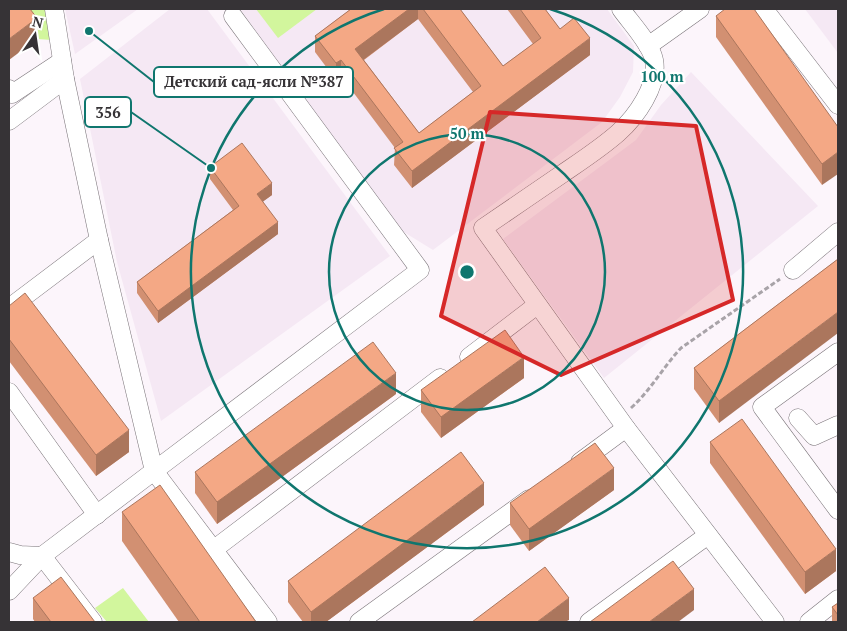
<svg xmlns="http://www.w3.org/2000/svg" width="847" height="631" viewBox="0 0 847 631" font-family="'PT Serif',serif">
<rect width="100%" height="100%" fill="#fcf5fb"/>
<g fill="#f5e8f4">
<polygon points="65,9 138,9 75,54"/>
<polygon points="170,9 207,9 390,256 161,421 117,262 80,79"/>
<polygon points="241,9 607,9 634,46 633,72 620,97 602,122 433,250 394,226 241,10"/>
<polygon points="805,9 838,9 838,53"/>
<polygon points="691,72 818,206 604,378 503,239 636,140 661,105"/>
</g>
<g fill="#d2f69d">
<polygon points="14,9 46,9 52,40 37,39"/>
<polygon points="256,9 317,9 278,38"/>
<polygon points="123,588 149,622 107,622 95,608"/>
</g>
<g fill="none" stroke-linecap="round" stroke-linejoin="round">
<defs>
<g id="minor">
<polyline points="54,9 65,79 99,240 154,471 420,270 233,16"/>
<path d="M621 9C630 22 651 44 654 60 659 85 636 117 618 133 601 148 581 161 562 174 536 192 509 210 483 228L626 428 775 622"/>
<polyline points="764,9 838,105"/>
<polyline points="648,46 700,9"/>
<polyline points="9,89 12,94 62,61"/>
<polyline points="9,121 65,79"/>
<polyline points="793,270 838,232"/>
<polyline points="9,308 99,240"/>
<polyline points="838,352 762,407 838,510"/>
<polyline points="469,357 537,305"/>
<polyline points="9,392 97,515"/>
<polyline points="798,418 814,436 838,425"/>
<polyline points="580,462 626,428"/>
<polyline points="213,550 440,378"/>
<polyline points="9,552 20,555 42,556 93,622"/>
<polyline points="9,591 42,556 154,471 268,622"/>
<polyline points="359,622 529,499"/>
<polyline points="589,622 708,535"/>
<polyline points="809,622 838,599"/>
</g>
</defs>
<use href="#minor" stroke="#7a7479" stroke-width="19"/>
<path stroke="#a8a3a8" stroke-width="3" stroke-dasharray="5 2.5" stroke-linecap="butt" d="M631 408C651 390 663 367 681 348L780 279"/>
<use href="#minor" stroke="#fff" stroke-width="18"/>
</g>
<g fill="#d29072" fill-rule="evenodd">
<path d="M351 9H460L503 66 533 44 507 9H545L560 29 590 55 412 188 394 165 395 148 341 76 336 80 315 52V36ZM418 19 473 92 419 133 364 60Z"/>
<polygon points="716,16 838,127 822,185 716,37"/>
<polygon points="210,167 272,195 263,201 278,234 158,323 137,293 137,282 233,210 210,179"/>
<polygon points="838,259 719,423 694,389 694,368"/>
<polygon points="9,306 129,452 96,476 9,361"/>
<polygon points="524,378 441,438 421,412 421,390"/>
<polygon points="396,394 217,524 195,493 195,472"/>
<polygon points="710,442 836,571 805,594 710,463"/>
<polygon points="614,490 529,551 510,525 510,503"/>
<polygon points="484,505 326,622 303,622 288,602 288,581"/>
<polygon points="122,512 256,622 179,622 122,541"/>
<polygon points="33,598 95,622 35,622 33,619"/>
<polygon points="838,603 838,622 832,622 832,607"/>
</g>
<g fill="#ab765d">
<polygon points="409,9 418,9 418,19 355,66 355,49"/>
<polygon points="37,18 37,39 9,60 9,39"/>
<polygon points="590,38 590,55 412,188 412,171"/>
<polygon points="341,60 341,76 336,80 336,63"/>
<polygon points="838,152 838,174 822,185 822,164"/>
<polygon points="272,183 272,195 257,206 257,194"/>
<polygon points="278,222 278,234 158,323 158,311"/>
<polygon points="838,312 838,333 719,423 719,401"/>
<polygon points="524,357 524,378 441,438 441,417"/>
<polygon points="396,373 396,394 217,524 217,502"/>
<polygon points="129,430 129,452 96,476 96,455"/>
<polygon points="614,468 614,490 529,551 529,529"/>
<polygon points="484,483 484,505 326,622 311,622 311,612"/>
<polygon points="836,549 836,571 805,594 805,572"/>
<polygon points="694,589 694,610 678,622 649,622"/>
<polygon points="569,598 569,620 565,622 537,622"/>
</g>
<g fill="#f4a885" stroke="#ab765d">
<polygon points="9,9 30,9 37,18 9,39"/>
<polygon points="351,9 409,9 355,49 419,133 481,86 423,9 460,9 503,66 541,38 520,9 545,9 560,29 574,18 590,38 412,171 394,148 403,142 341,60 336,63 315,36"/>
<polygon points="725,9 754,9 838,127 838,152 822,164 716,16"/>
<polygon points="242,143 272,183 257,194 278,222 158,311 137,282 239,206 210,167"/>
<polygon points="838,259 838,312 719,401 694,368"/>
<polygon points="25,293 129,430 96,455 9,339 9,306"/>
<polygon points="505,330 524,357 441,417 421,390"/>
<polygon points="373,342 396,373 217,502 195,472"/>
<polygon points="742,419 836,549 805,572 710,442"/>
<polygon points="595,443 614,468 529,529 510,503"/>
<polygon points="461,452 484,483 311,612 288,581"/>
<polygon points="160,485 256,622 200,622 122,512"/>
<polygon points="673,561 694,589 649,622 590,622"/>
<polygon points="545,567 569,598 537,622 472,622"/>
<polygon points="61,577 95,622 51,622 33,598"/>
<polygon points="838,603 838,615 832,607"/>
</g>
<path fill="#d62828" fill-opacity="0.2" stroke="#d62828" stroke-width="4" stroke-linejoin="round" d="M490 112 696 126 733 300 561 375 441 316Z"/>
<g fill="none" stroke="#0f766e" stroke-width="2.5">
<circle cx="467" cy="272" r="138"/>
<path d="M550 9A276 276 0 1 1 384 9"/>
</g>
<circle cx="467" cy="272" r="8" fill="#0f766e" stroke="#fff" stroke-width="2.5"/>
<g font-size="15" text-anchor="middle" font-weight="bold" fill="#0f766e" stroke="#fff" stroke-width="4.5" stroke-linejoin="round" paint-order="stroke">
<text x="662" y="82">100 m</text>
<text x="467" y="139">50 m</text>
</g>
<path fill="none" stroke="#0f766e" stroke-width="2" d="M89 31L154 82M211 168L131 112"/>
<g fill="#0f766e" stroke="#fff" stroke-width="2">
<circle cx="89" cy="31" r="5"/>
<circle cx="211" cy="168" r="5"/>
</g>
<g fill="#fff" stroke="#0f766e" stroke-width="2">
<rect x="154" y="67" width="199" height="30" rx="5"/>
<rect x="85" y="97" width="46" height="30" rx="5"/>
</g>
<g font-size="15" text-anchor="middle" font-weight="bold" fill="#363336">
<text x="254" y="87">Детский сад-ясли №387</text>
<text x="108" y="118">356</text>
</g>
<rect width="847" height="631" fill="none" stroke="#363336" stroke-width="20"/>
<g transform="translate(35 35) rotate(13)" stroke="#ffffff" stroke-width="4" paint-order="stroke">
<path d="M0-4L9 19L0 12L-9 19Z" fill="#363336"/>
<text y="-8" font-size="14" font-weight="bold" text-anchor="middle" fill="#363336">N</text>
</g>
</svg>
